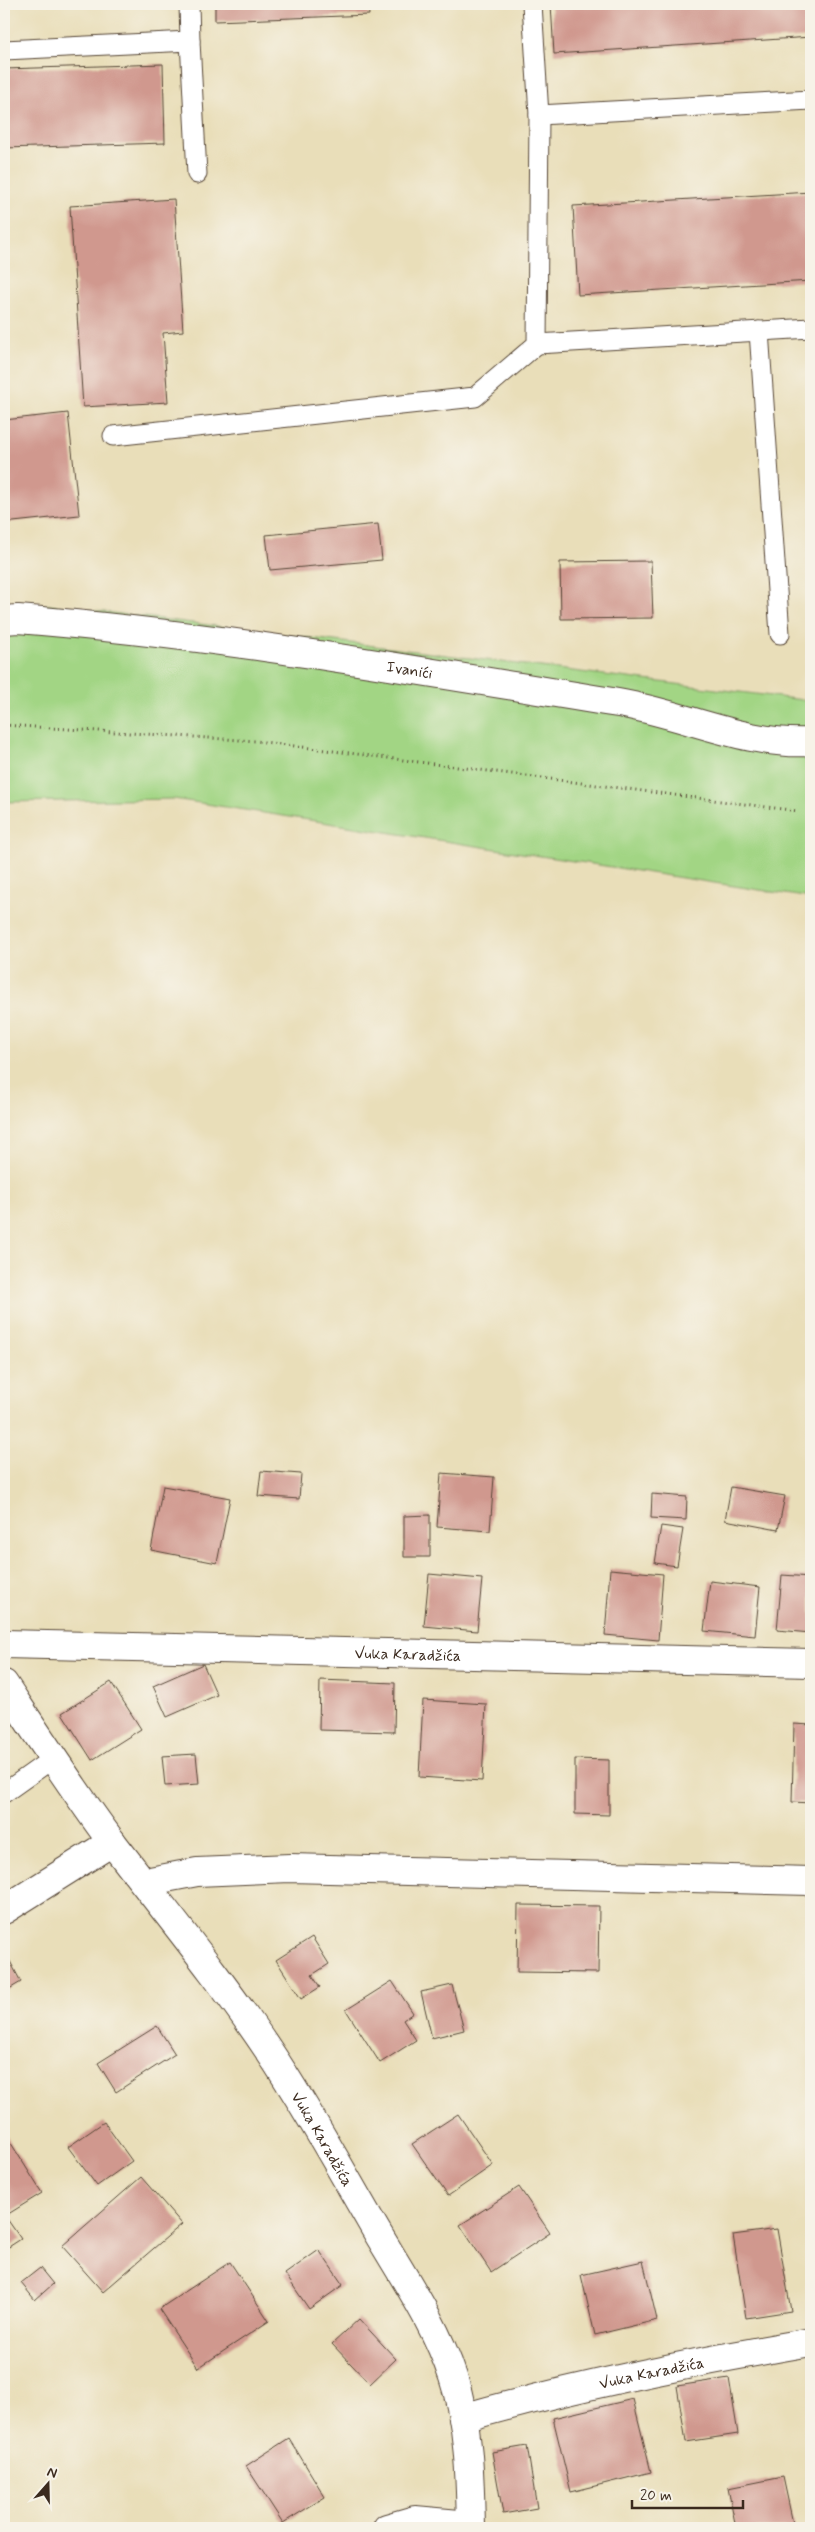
<svg xmlns="http://www.w3.org/2000/svg" width="815" height="2532" viewBox="0 0 815 2532" font-family="Mynerve,sans-serif">
<rect width="100%" height="100%" fill="#f7f3e8"/>
<filter id="ink" filterUnits="userSpaceOnUse"><feTurbulence type="fractalNoise" baseFrequency=".02" numOctaves="2"/><feDisplacementMap in="SourceGraphic" scale="10" xChannelSelector="R" yChannelSelector="G"/><feConvolveMatrix kernelMatrix="1 2 1 2 8 2 1 2 1" color-interpolation-filters="sRGB"/></filter>
<filter id="wash" filterUnits="userSpaceOnUse"><feTurbulence type="fractalNoise" baseFrequency=".0096" numOctaves="4" result="noise"/><feDisplacementMap in="SourceGraphic" scale="20" xChannelSelector="R" yChannelSelector="G"/><feGaussianBlur stdDeviation="1.12" result="paint"/><feColorMatrix in="noise" values="0 0 0 0 0 0 0 0 0 0 0 0 0 0 0 0 0 1.4 0 .05"/><feComposite in="paint" operator="in"/></filter>
<g filter="url(#wash)">
<rect width="100%" height="100%" fill="#e9deb9"/>
<polygon fill="#a2d584" stroke="#6e8051" points="49,605 811,701 811,898 174,799 4,802 4,607"/>
<g id="blocks">
<g fill="#d0988e">
<polygon points="215,4 368,4 369,15 215,21"/>
<polygon points="551,4 811,4 811,37 554,54"/>
<polygon points="163,64 165,143 4,148 4,69"/>
<polygon points="811,192 811,281 578,295 573,206"/>
<polygon points="174,199 183,331 163,333 168,402 83,407 70,206"/>
<polygon points="68,413 79,515 4,523 4,420"/>
<polygon points="378,524 382,560 270,570 266,535"/>
<polygon points="651,561 653,618 561,619 560,562"/>
<polygon points="261,1471 301,1474 299,1499 258,1496"/>
<polygon points="441,1473 494,1477 490,1531 437,1527"/>
<polygon points="163,1486 230,1498 217,1563 151,1550"/>
<polygon points="731,1487 785,1496 778,1530 725,1520"/>
<polygon points="652,1494 687,1497 686,1520 651,1518"/>
<polygon points="430,1515 430,1557 404,1557 404,1516"/>
<polygon points="661,1526 683,1529 677,1566 655,1563"/>
<polygon points="610,1569 663,1574 658,1640 605,1635"/>
<polygon points="429,1574 482,1579 477,1631 424,1626"/>
<polygon points="782,1575 811,1577 811,1633 777,1630"/>
<polygon points="710,1581 760,1587 755,1636 704,1631"/>
<polygon points="203,1664 217,1695 167,1717 153,1686"/>
<polygon points="320,1680 395,1683 394,1732 319,1730"/>
<polygon points="111,1682 141,1729 92,1760 62,1713"/>
<polygon points="423,1700 486,1704 482,1781 419,1777"/>
<polygon points="794,1724 811,1725 811,1803 792,1802"/>
<polygon points="196,1754 199,1784 165,1786 162,1756"/>
<polygon points="575,1759 609,1760 609,1815 575,1814"/>
<polygon points="518,1905 599,1906 598,1973 517,1972"/>
<polygon points="312,1937 329,1964 312,1975 320,1987 301,1999 276,1960"/>
<polygon points="4,1950 21,1982 4,1992"/>
<polygon points="392,1981 413,2013 403,2020 416,2040 380,2063 346,2010"/>
<polygon points="452,1985 464,2030 432,2038 421,1992"/>
<polygon points="157,2026 175,2054 116,2092 98,2063"/>
<polygon points="458,2114 493,2165 448,2196 412,2144"/>
<polygon points="104,2122 132,2161 97,2186 68,2147"/>
<polygon points="4,2132 42,2193 5,2216 21,2239 4,2250"/>
<polygon points="141,2177 182,2224 103,2292 62,2246"/>
<polygon points="519,2187 550,2233 491,2272 460,2225"/>
<polygon points="777,2229 791,2311 746,2318 733,2235"/>
<polygon points="319,2250 343,2285 309,2309 285,2274"/>
<polygon points="643,2261 657,2320 595,2335 581,2275"/>
<polygon points="230,2262 269,2321 198,2368 159,2309"/>
<polygon points="40,2268 53,2284 35,2300 21,2283"/>
<polygon points="359,2319 396,2359 370,2384 332,2344"/>
<polygon points="729,2378 738,2434 686,2442 677,2386"/>
<polygon points="633,2399 651,2472 571,2492 553,2418"/>
<polygon points="289,2438 325,2497 283,2523 246,2466"/>
<polygon points="527,2446 537,2508 503,2514 492,2452"/>
<polygon points="783,2477 794,2528 736,2528 728,2488"/>
</g>
</g>
</g>
<g filter="url(#ink)">
<use href="#blocks" fill-opacity="0" stroke="#554535" stroke-width="1"/>
<g fill="none" stroke-linecap="round" stroke-linejoin="round">
<defs>
<g id="service">
<polyline points="189,4 190,41"/>
<polyline points="532,4 539,115 811,100"/>
<polyline points="4,50 190,41 197,174"/>
<polyline points="759,331 780,634"/>
<polyline points="537,344 811,328"/>
<polyline points="113,436 475,397 537,344 539,115"/>
<polyline points="4,1793 52,1759"/>
</g>
<g id="minor">
<path id="s1" d="M4 620 18 619C220 635 419 671 618 703 682 713 745 746 811 742"/>
<path id="s2" d="M4 1644 811 1663"/>
<polyline points="145,1882 197,1872 290,1868 811,1881"/>
<polyline points="4,1910 112,1842"/>
<path id="s3" d="M463 2418C577 2385 694 2362 811 2342"/>
<polyline points="387,2528 415,2520 470,2525"/>
</g>
<g id="tertiary">
<path id="s4" d="M4 1684C39 1737 74 1791 112 1842 165 1911 221 1979 269 2051 306 2106 337 2163 370 2220 399 2271 435 2321 453 2377 469 2425 470 2478 471 2528"/>
</g>
</defs>
<use href="#service" stroke="#554535" stroke-width="21"/>
<use href="#minor" stroke="#554535" stroke-width="30"/>
<use href="#tertiary" stroke="#554535" stroke-width="30"/>
<polyline stroke="#554535" stroke-width="3" stroke-dasharray="1 4" stroke-linecap="butt" points="4,725 256,741 798,811"/>
<use href="#service" stroke="#fff" stroke-width="19"/>
<use href="#minor" stroke="#fff" stroke-width="28"/>
<use href="#tertiary" stroke="#fff" stroke-width="28"/>
</g>
</g>
<g text-anchor="middle" stroke-width="5" stroke-linejoin="round" paint-order="stroke">
<g font-size="16" fill="#3b2a1e" stroke="#f7f3e8">
<text dy="6" stroke="none"><textPath href="#s1" startOffset="409">Ivanići</textPath></text>
<text dy="6" stroke="none"><textPath href="#s2" startOffset="404">Vuka Karadžića</textPath></text>
<text dy="6" stroke="none"><textPath href="#s4" startOffset="556">Vuka Karadžića</textPath></text>
<text dy="6" stroke="none"><textPath href="#s3" startOffset="194">Vuka Karadžića</textPath></text>
</g>
</g>
<rect width="815" height="2532" fill="none" stroke="#f7f3e8" stroke-width="20"/>
<g transform="translate(48 2484) rotate(20)" stroke="#f7f3e8" stroke-width="4" paint-order="stroke">
<path d="M0-4L9 19L0 12L-9 19Z" fill="#3b2a1e"/>
<text y="-8" font-size="14" font-weight="bold" text-anchor="middle" fill="#3b2a1e">N</text>
</g>
<path d="M632 2500v8h111v-8" fill="none" stroke="#3b2a1e" stroke-width="2.5"/>
<text x="640" y="2500" font-size="15" fill="#3b2a1e" stroke="#f7f3e8" stroke-width="4" paint-order="stroke">20 m</text>
</svg>
